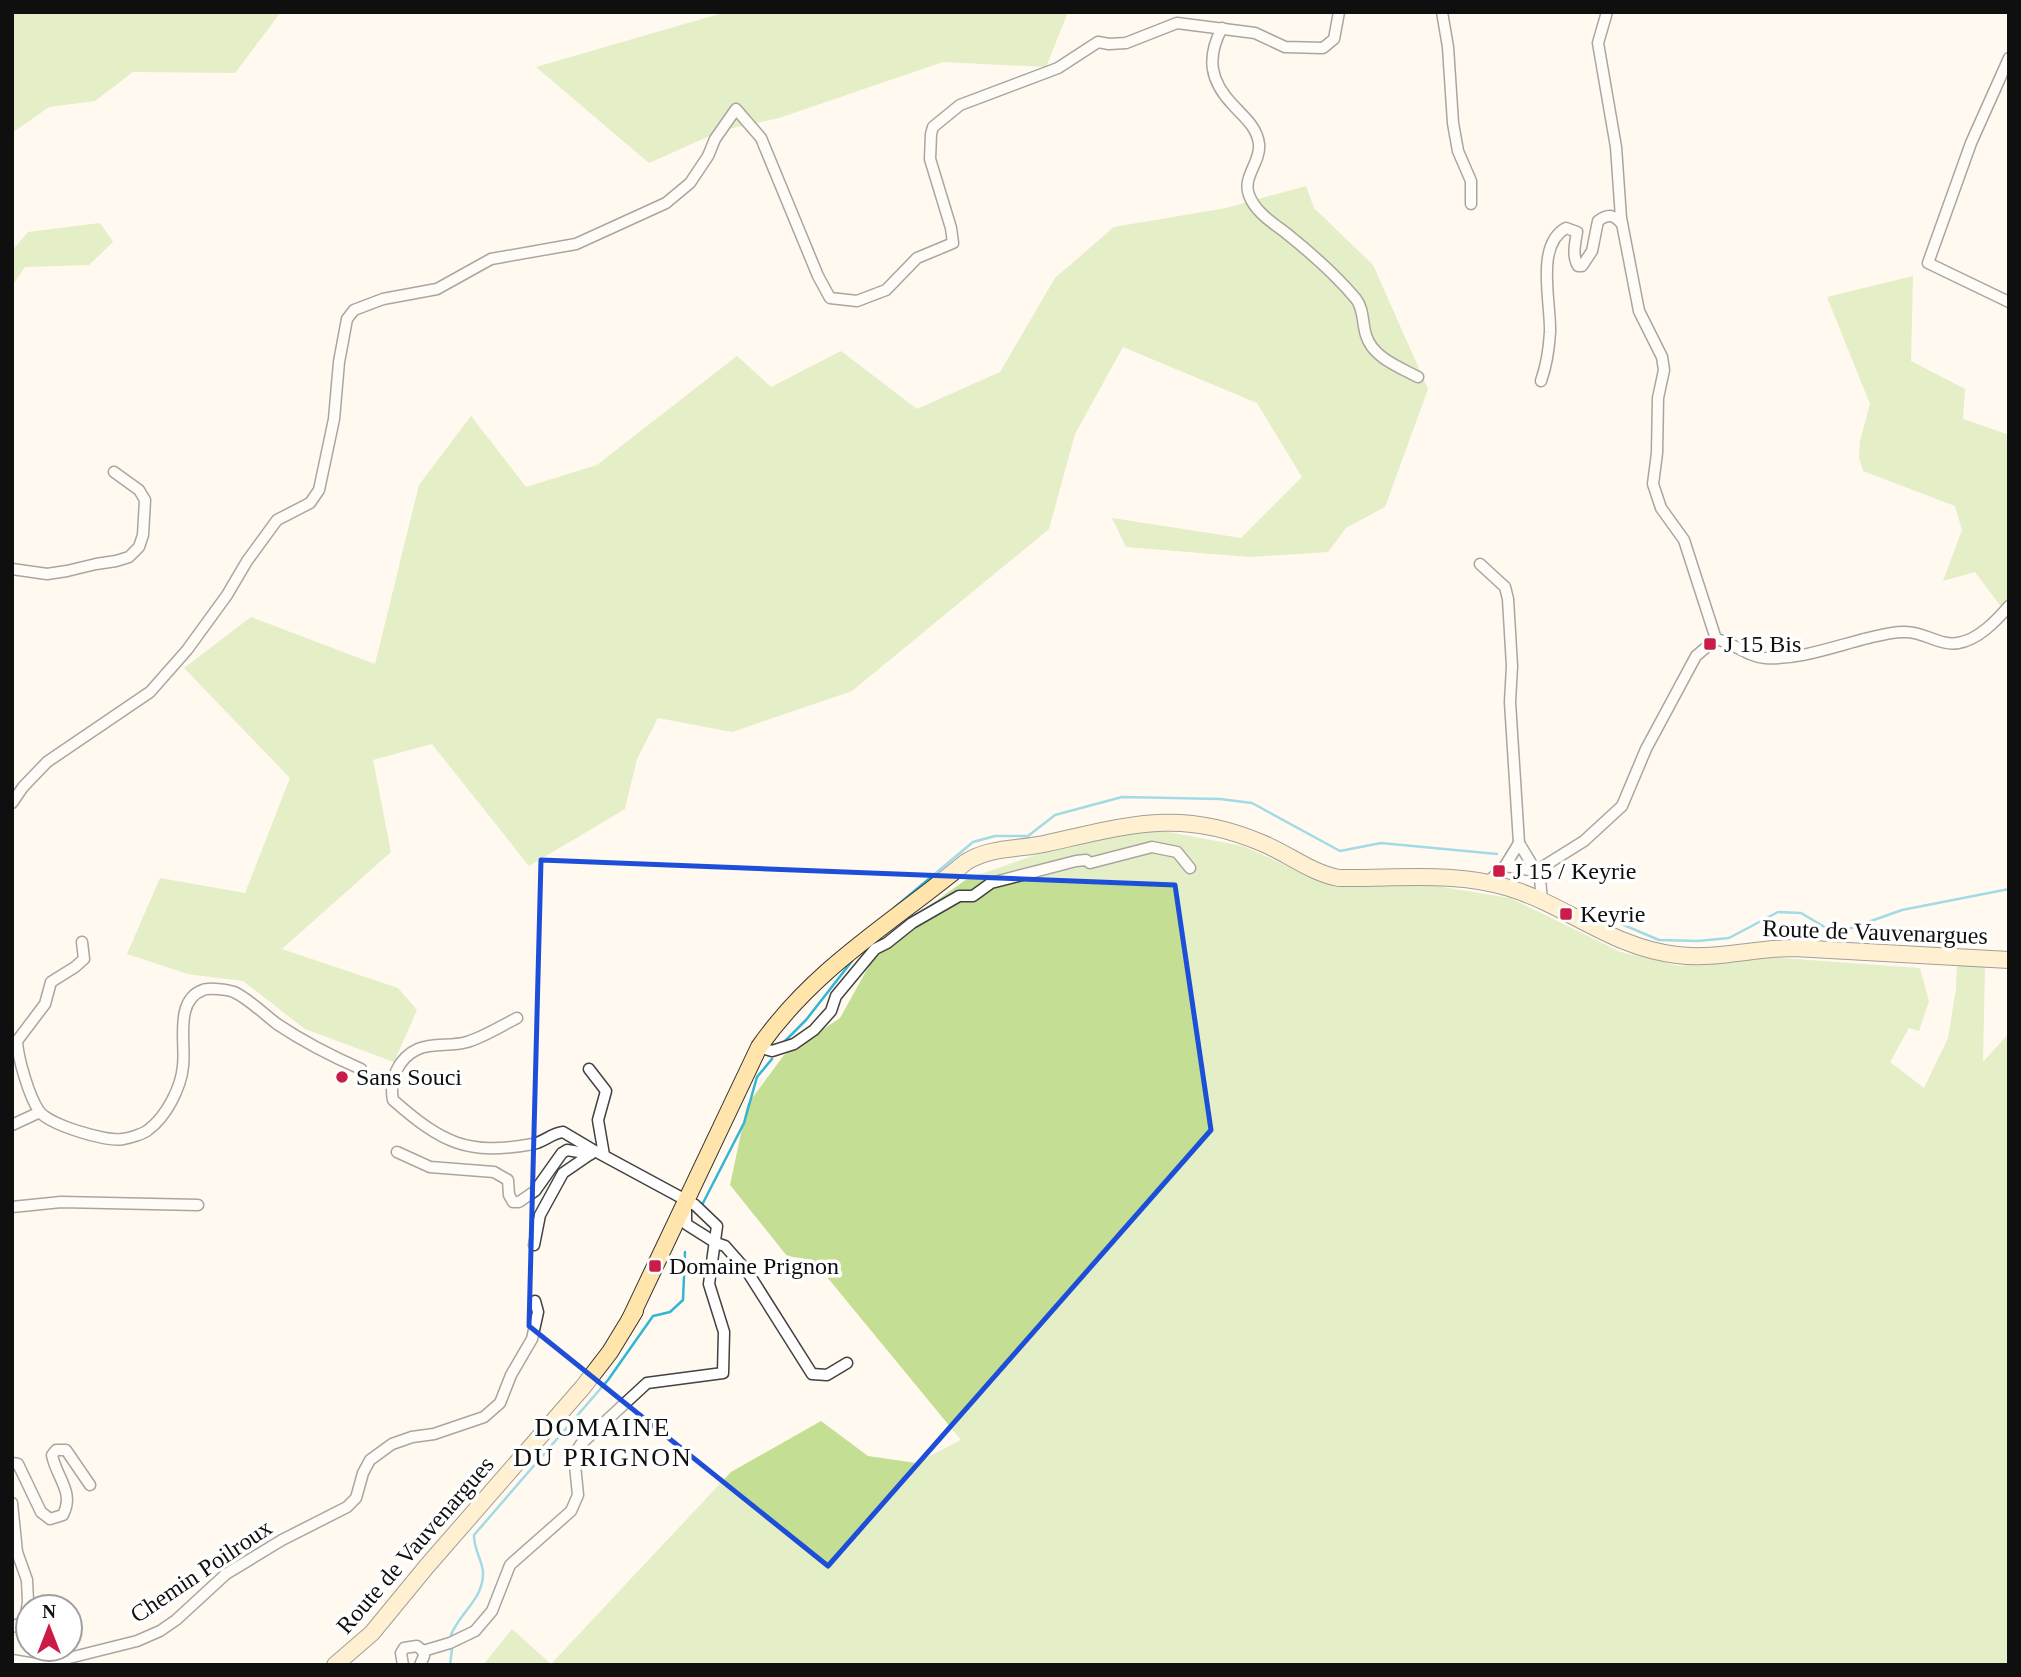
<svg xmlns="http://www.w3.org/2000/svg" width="2021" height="1677" viewBox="0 0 2021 1677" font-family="Georgia,serif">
<rect width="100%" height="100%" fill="#fff9f0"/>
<g fill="#c4df94">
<polygon points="12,12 281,12 235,73 133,72 95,101 49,107 12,133"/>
<polygon points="726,12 1068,12 1046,67 943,62 779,118 723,130 649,163 536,67"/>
<polygon points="1306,186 1314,208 1373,265 1428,389 1385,507 1346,528 1328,552 1250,557 1126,547 1112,518 1241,538 1302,477 1257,403 1123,347 1075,434 1049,529 852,691 732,732 658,718 637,759 625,809 529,866 432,744 373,760 391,852 282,949 398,988 417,1010 394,1062 305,1029 243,981 188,974 127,954 160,878 245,893 290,778 184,668 251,617 375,664 419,485 471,416 526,487 597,465 737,356 771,387 841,351 917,409 1000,372 1055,278 1114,227 1226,208"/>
<polygon points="100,223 113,242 89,265 25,267 12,286 12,251 28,232"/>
<polygon points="1913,276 1911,361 1965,389 1963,419 2009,435 2009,601 2002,608 1975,572 1943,581 1962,530 1955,506 1863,471 1859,457 1860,441 1870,404 1827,297"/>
<polygon points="1153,829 1243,846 1325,883 1418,883 1510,898 1621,952 1679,966 1767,957 1920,968 1929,1001 1919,1031 1909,1028 1890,1062 1924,1088 1948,1038 1956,989 1957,963 1985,965 1983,1062 2009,1033 2009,1665 483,1665 512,1629 551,1664 731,1472 821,1421 868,1456 916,1463 961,1440 813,1260 787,1256 730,1185 747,1105 784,1055 840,1018 885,937 967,879 1058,847"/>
</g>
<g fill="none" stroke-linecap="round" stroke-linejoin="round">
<g stroke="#32b5d7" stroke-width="2.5">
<polyline points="894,908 973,842 995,836 1028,836 1055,815 1122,797 1220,799 1252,803 1340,851 1381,843 1497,854"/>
<polyline points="1593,918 1605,917 1659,940 1698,941 1729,938 1778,912 1801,913 1828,929 1840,932 1902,910 2009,889"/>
<polyline points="784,1042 806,1020 852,961"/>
<polyline points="703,1203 744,1123 757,1077 772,1059"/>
<path d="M451 1635C460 1612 484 1599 483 1572 482 1559 474 1551 474 1535L608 1380 653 1316 670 1312 683 1300 685 1252"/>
<polyline points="450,1665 452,1649"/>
</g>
<defs>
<g id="minor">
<polyline points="1442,12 1448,47 1453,123 1458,151 1471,181 1471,204"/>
<polyline points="1607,12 1598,43 1616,147 1621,218 1639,311 1662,357 1664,370 1658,398 1657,453 1653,484 1661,508 1684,540 1716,639"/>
<path d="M1222 28C1206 58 1210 81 1233 105 1244 117 1257 127 1259 144 1261 162 1242 177 1249 195 1255 212 1273 223 1286 233 1311 253 1336 275 1356 299 1364 309 1362 323 1366 335 1372 357 1399 367 1418 377"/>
<polyline points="2009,58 1971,143 1928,263 2009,302"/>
<path d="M1541 381C1547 364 1549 349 1550 332 1551 302 1535 245 1566 228L1577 232C1575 244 1572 256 1578 266H1582L1592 251 1598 221C1609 213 1614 215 1622 224"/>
<polyline points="1480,564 1505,587 1508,599 1512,666 1510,702 1519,843 1540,878 1542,902"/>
<polyline points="12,569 47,574 67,571 96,564 116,561 129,557 139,547 143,535 145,500 139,490 114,472"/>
<path d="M1716 639C1732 642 1748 657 1765 658 1797 660 1833 647 1864 639 1878 636 1892 631 1906 632 1924 632 1940 646 1958 643 1978 640 1996 621 2009 606"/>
<polyline points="12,803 23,787 47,762 150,692 187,650 227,595 247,561 277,520 310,503 319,490 334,419 339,362 347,319 354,310 383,299 437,289 491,259 576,244 666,203 690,183 708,156 715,139 736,109 761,138 818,276 830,298 857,301 886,290 917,258 953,243 951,228 930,159 931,134 933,127 960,105 1058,68 1098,42 1109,44 1126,43 1177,23 1255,33 1285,47 1323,48 1334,39 1339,12"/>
<polyline points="1505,866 1536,871 1584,841 1622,806 1646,749 1696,656 1716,639"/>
<polyline points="1488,882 1505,866 1519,843"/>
<path d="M82 942 84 959 75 967 51 982 45 1004 17 1041C18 1059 29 1096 39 1111 49 1125 107 1142 123 1139 130 1138 143 1134 148 1130 166 1117 181 1088 183 1066 186 1044 174 1000 203 990 209 987 228 990 234 992 249 999 264 1014 277 1024 304 1042 331 1056 361 1069"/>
<path d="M517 1018C501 1026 484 1037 467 1042 451 1047 433 1042 418 1049 398 1058 389 1080 393 1100 442 1143 467 1156 533 1144 544 1142 552 1133 563 1132L595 1151"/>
<polyline points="759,1047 772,1051 794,1044 814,1030 831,1011 836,996 875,949 887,943 912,923 959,896 973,896 991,883 1076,861 1086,860 1090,863 1152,847 1177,852 1190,868"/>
<polyline points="589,1069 606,1091 598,1120 604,1155"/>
<polyline points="12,1125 40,1112"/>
<polyline points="397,1152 430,1167 494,1172 508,1180 509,1195 513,1202 519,1202 535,1191 562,1153 567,1150 591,1154"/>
<polyline points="12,1207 61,1202 198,1205"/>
<polyline points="686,1207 686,1224 716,1243 725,1246 747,1271 812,1374 827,1375 847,1363"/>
<path d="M12 1463 18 1464 41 1512 50 1519 63 1515C75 1492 56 1477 52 1455L56 1450H66L90 1485"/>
<polyline points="12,1503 17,1552 27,1580 28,1602 25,1621 12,1627"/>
<polyline points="12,1660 35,1664 62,1664"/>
<polyline points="62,1665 65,1659 137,1641 160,1631 176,1620 226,1574 282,1540 347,1507 356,1498 363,1473 370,1460 392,1444 412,1437 434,1434 484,1417 500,1403 511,1375 532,1339 538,1312 535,1301"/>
<polyline points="403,1665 401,1653 404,1648 417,1646 423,1651 450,1643 475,1631 492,1611 510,1565 571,1511 578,1495 574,1455 581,1444 647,1383 723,1373 724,1332 709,1284 717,1226 695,1205 595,1151 563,1173 540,1215 534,1245"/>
<polyline points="420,1665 424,1656 423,1651"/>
</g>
<g id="secondary">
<path d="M630 1319 759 1047C815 967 892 923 966 862 992 846 1019 850 1048 843 1129 825 1181 808 1262 843 1289 854 1311 873 1339 878 1395 879 1456 871 1509 888 1568 906 1613 948 1677 955 1715 960 1755 948 1794 948L2009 960"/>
<polyline points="335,1665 372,1633 427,1566 583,1387 610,1352 635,1311"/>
</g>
</defs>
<use href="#minor" stroke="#424242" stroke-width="13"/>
<use href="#secondary" stroke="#313131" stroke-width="18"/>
<use href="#minor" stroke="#fff" stroke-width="10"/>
<use href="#secondary" stroke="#ffe5ab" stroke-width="16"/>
</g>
<path d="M0 0H2021V1677H0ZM541 860 1175 885 1211 1130 828 1566 529 1326Z" fill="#fff9f0" fill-opacity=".55" fill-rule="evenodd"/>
<path fill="none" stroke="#1d4ed8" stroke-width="5" stroke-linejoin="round" d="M541 860 1175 885 1211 1130 828 1566 529 1326Z"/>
<g fill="#ca1c46" stroke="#fff" stroke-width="2.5">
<rect x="1703" y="637" width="14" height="14" rx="3.5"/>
<rect x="1492" y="864" width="14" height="14" rx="3.5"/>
<rect x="1559" y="907" width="14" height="14" rx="3.5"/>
<circle cx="342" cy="1077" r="7"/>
<rect x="648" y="1259" width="14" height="14" rx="3.5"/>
</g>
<g text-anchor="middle" stroke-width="7" stroke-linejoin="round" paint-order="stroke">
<g font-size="24" fill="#0f0f0f" stroke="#fff" text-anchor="start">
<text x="1724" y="652">J 15 Bis</text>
<text x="1513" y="879">J 15 / Keyrie</text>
<text x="1580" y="922">Keyrie</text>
<text x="356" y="1085">Sans Souci</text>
<text x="669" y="1274">Domaine Prignon</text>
</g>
<g font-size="24" fill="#0f0f0f" stroke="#fff">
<text transform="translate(1875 932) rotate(2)" y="8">Route de Vauvenargues</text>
<text transform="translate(415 1545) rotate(-49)" y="8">Route de Vauvenargues</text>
<text transform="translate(201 1571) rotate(-34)" y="8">Chemin Poilroux</text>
</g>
<g font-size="26" letter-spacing="2" fill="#0f0f0f" stroke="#fff">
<text x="603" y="1436">DOMAINE<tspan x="603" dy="30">DU PRIGNON</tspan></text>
</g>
</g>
<rect width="2021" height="1677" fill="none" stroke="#0f0f0f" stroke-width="28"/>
<g transform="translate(49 1628)"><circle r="33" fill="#ffffff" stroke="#9f9f9f" stroke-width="2"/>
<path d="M0-5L12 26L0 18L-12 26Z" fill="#ca1c46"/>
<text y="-10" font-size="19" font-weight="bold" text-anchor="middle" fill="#0f0f0f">N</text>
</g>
</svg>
